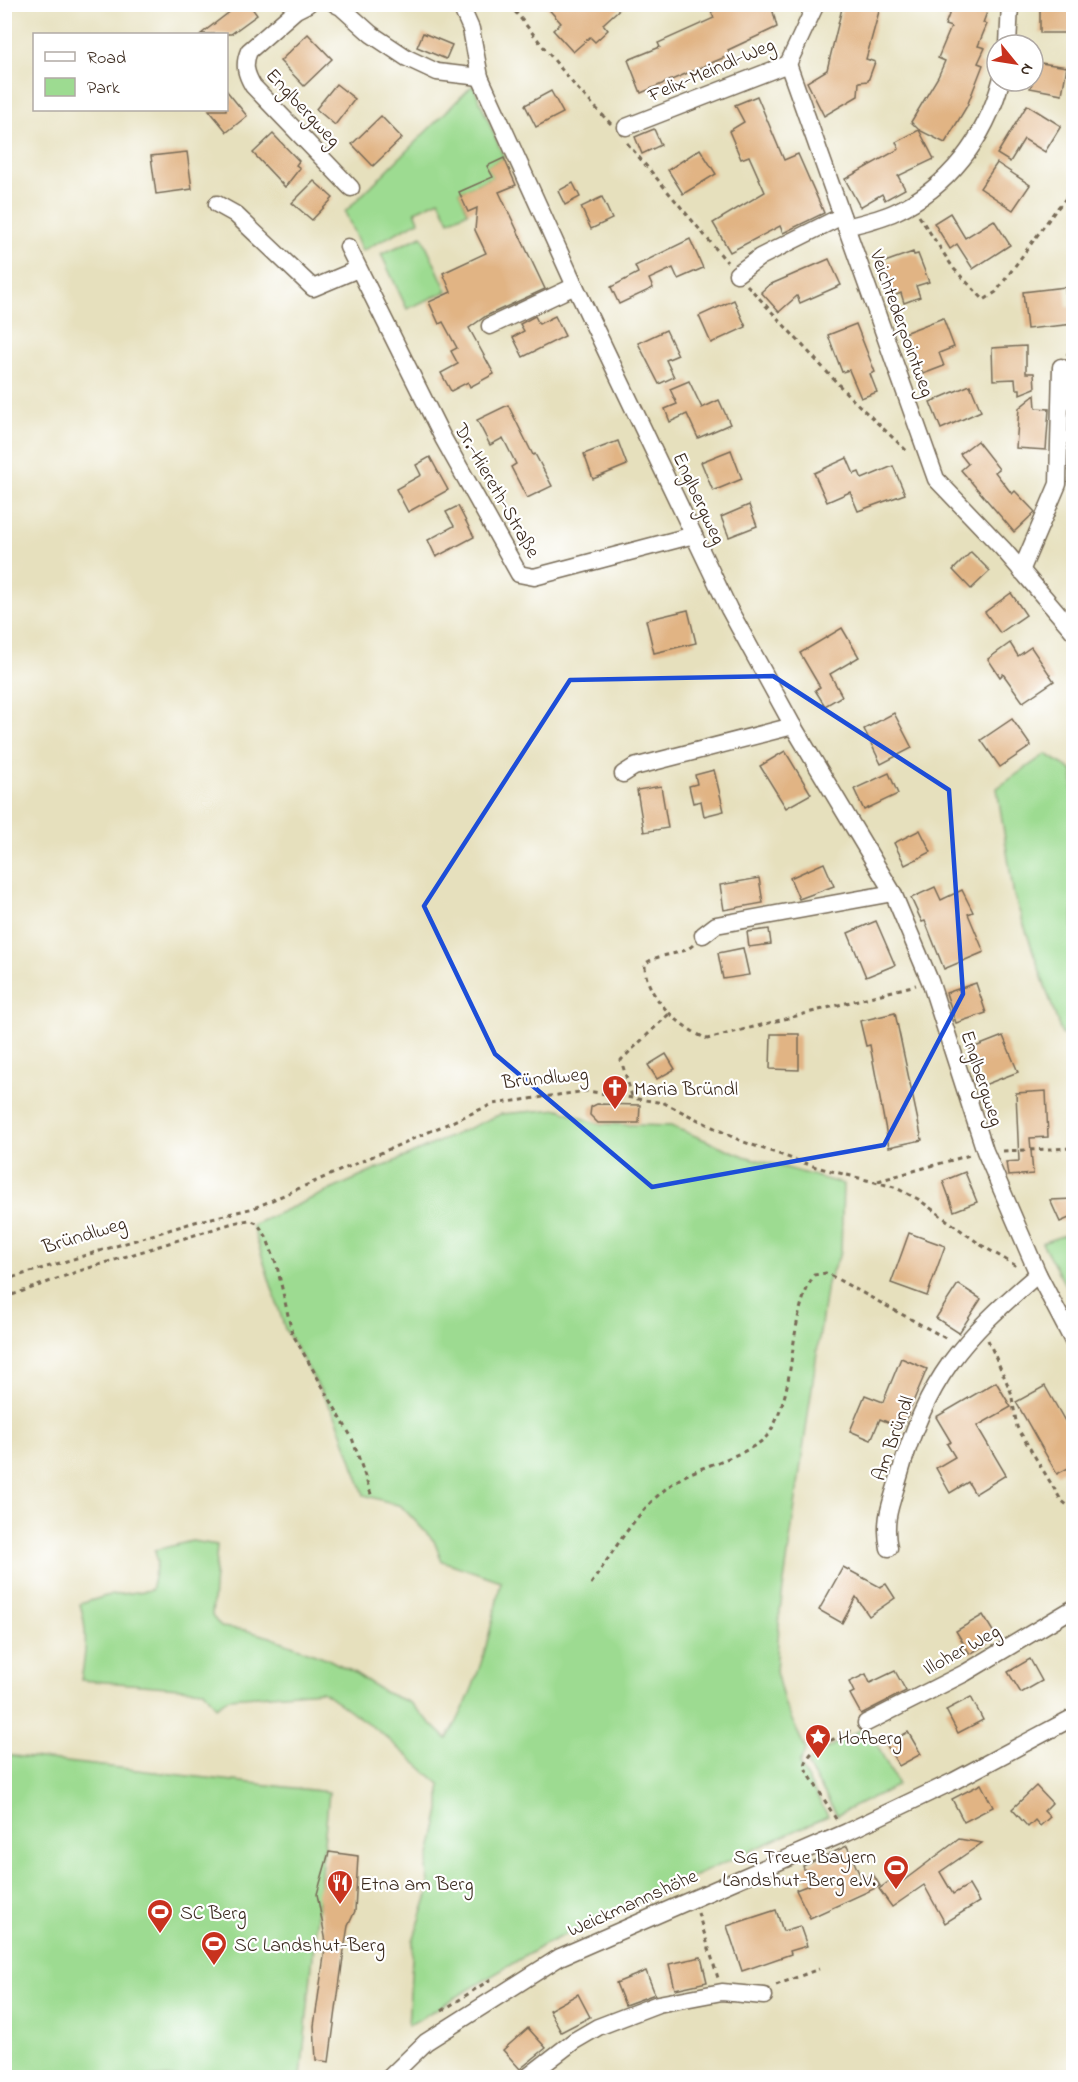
<svg xmlns="http://www.w3.org/2000/svg" width="1078" height="2082" viewBox="0 0 1078 2082" font-family="'Indie Flower',sans-serif">
<rect width="100%" height="100%" fill="#fff"/>
<filter id="ink" filterUnits="userSpaceOnUse"><feTurbulence type="fractalNoise" baseFrequency=".0167" numOctaves="2"/><feDisplacementMap in="SourceGraphic" scale="12" xChannelSelector="R" yChannelSelector="G"/><feConvolveMatrix kernelMatrix="1 2 1 2 8 2 1 2 1" color-interpolation-filters="sRGB"/></filter>
<filter id="wash" filterUnits="userSpaceOnUse"><feTurbulence type="fractalNoise" baseFrequency=".008" numOctaves="4" result="noise"/><feDisplacementMap in="SourceGraphic" scale="24" xChannelSelector="R" yChannelSelector="G"/><feGaussianBlur stdDeviation="1.35" result="paint"/><feColorMatrix in="noise" values="0 0 0 0 0 0 0 0 0 0 0 0 0 0 0 0 0 1.4 0 .05"/><feComposite in="paint" operator="in"/></filter>
<g filter="url(#wash)">
<rect width="100%" height="100%" fill="#e6e0bd"/>
<g fill="#9ddb91" stroke="#6c8258" stroke-width="1.5">
<polygon points="473,85 504,158 488,166 493,177 459,192 468,212 449,221 439,200 415,211 419,221 362,251 345,212"/>
<polygon points="422,236 447,291 407,309 381,254"/>
<polygon points="1046,754 1073,771 1073,1034 1062,1035 1014,896 997,788"/>
<path d="M559 1109 598 1124 671 1126 744 1156 843 1184 841 1252 827 1283 780 1610 776 1672 785 1705 806 1750 799 1764 828 1816 547 1943 408 2026 413 1941 430 1889 427 1869 440 1810V1784L380 1732 322 1691 229 1698 216 1707 204 1690 81 1680C86 1653 88 1630 80 1604L106 1596 151 1590 157 1563 155 1550 192 1541 217 1545 212 1616 221 1627 245 1630 270 1637 326 1658 355 1673 384 1692 410 1703 447 1739C477 1691 490 1636 501 1581L442 1561 434 1541 401 1506 364 1495 337 1419 285 1329 252 1225 501 1114Z"/>
<polygon points="1073,1232 1074,1232 1073,1299 1042,1243"/>
<polygon points="867,1726 898,1785 837,1815 807,1765 813,1756"/>
<polygon points="5,1755 329,1792 301,2077 5,2078"/>
</g>
<g id="blocks">
<g fill="#e1b484">
<polygon points="240,4 249,4 257,15 231,34 201,34"/>
<polygon points="544,4 625,4 603,24 608,30 595,42 590,37 573,52 553,30 561,23"/>
<polygon points="728,4 771,4 777,27 728,50 730,55 641,93 628,60 660,47 658,43 714,18 711,12"/>
<polygon points="843,4 881,4 866,59 875,62 868,81 859,82 858,96 824,116 807,82 827,70"/>
<polygon points="953,4 990,4 983,23 987,24 978,46 985,48 978,63 983,65 967,106 945,143 919,130 911,122 938,77 945,61 938,58 951,27 945,25"/>
<rect x="1040" y="6" width="34" height="27"/>
<polygon points="423,33 452,45 446,59 417,47"/>
<polygon points="308,34 332,59 304,86 280,61"/>
<polygon points="1034,62 1067,67 1062,94 1030,88 1033,81"/>
<polygon points="336,84 355,99 335,125 316,109"/>
<polygon points="226,90 247,116 227,132 209,110 226,110"/>
<polygon points="551,91 563,113 536,127 525,105"/>
<polygon points="757,96 784,160 798,154 824,213 783,233 780,226 730,252 713,223 765,192 749,156 741,159 729,131 744,122 735,105"/>
<polygon points="1027,105 1061,126 1045,152 1024,139 1010,162 997,154"/>
<polygon points="381,116 402,138 373,166 352,144"/>
<polygon points="654,129 661,145 642,154 635,137"/>
<polygon points="919,130 934,159 898,176 905,189 885,200 882,194 860,207 845,179 899,149 896,142"/>
<polygon points="273,134 299,161 296,165 300,168 285,187 253,153"/>
<polygon points="700,149 716,174 683,194 668,170"/>
<polygon points="187,152 192,189 156,194 151,156"/>
<polygon points="504,158 516,185 499,192 545,289 486,316 469,328 494,374 470,387 468,382 451,391 441,373 458,364 451,351 457,348 443,322 439,324 429,302 451,292 443,273 486,253 475,230 477,208 468,212 459,192 493,177 487,166"/>
<polygon points="997,163 1030,185 1013,210 980,188"/>
<polygon points="314,181 333,198 312,220 292,203"/>
<polygon points="573,183 580,197 565,205 558,191"/>
<polygon points="602,197 612,219 591,229 581,207"/>
<polygon points="950,213 965,238 994,220 1010,245 973,269 957,244 950,249 934,223"/>
<polygon points="690,239 703,268 678,279 673,268 649,279 653,288 619,304 611,287 638,273 635,266"/>
<polygon points="913,252 914,255 918,254 929,282 916,286 920,297 904,303 901,293 894,296 882,263"/>
<polygon points="829,259 841,285 800,303 797,296 779,312 761,292 769,285"/>
<polygon points="1065,287 1067,307 1074,307 1074,324 1027,329 1023,292"/>
<polygon points="734,300 746,327 711,343 699,316"/>
<polygon points="535,316 539,324 555,316 565,336 523,357 513,337 524,331 520,324"/>
<polygon points="943,318 954,347 939,353 944,366 923,374 918,361 915,363 904,333"/>
<polygon points="856,324 875,372 870,374 877,392 861,398 849,370 842,372 828,335"/>
<polygon points="666,330 678,355 666,360 674,377 659,384 638,343"/>
<polygon points="1026,346 1026,373 1034,373 1035,388 1020,394 1020,389 1016,389 1015,379 993,380 992,348"/>
<polygon points="689,381 702,408 719,400 730,424 698,438 687,414 670,422 665,409 677,404 670,389"/>
<polygon points="970,385 981,411 941,429 930,402"/>
<polygon points="1035,395 1036,408 1049,409 1046,450 1016,448 1019,408"/>
<polygon points="508,405 533,455 535,454 552,486 527,498 511,467 516,464 503,438 490,445 477,420"/>
<polygon points="618,441 627,465 593,479 584,454"/>
<polygon points="977,441 999,469 995,472 1012,494 1015,491 1035,512 1014,532 961,470 968,464 960,454"/>
<polygon points="731,450 742,479 713,491 701,462"/>
<polygon points="430,457 448,490 408,512 396,489 421,475 416,465"/>
<polygon points="847,458 854,474 859,472 862,479 893,466 905,494 858,511 850,492 827,502 814,473"/>
<polygon points="749,505 757,526 729,537 721,517"/>
<polygon points="458,506 474,537 436,557 428,540 454,526 446,512"/>
<polygon points="971,552 990,571 971,589 953,570"/>
<polygon points="1011,593 1026,615 1000,633 985,612"/>
<polygon points="688,610 696,643 654,653 646,620"/>
<polygon points="842,628 859,657 830,674 842,696 825,706 815,690 820,687 800,653"/>
<polygon points="1010,643 1018,656 1031,647 1054,681 1023,702 1003,674 1000,677 988,659"/>
<polygon points="894,713 912,748 881,764 864,729"/>
<polygon points="1012,719 1031,746 1000,767 981,740"/>
<polygon points="785,751 811,794 786,808 760,766"/>
<polygon points="714,770 724,811 704,816 701,801 693,803 689,786 697,784 695,775"/>
<polygon points="889,773 898,794 864,810 854,789"/>
<polygon points="661,786 668,828 644,832 637,790"/>
<polygon points="920,830 931,852 905,865 894,843"/>
<polygon points="824,863 834,886 799,899 790,878"/>
<polygon points="759,878 763,903 724,910 720,885"/>
<polygon points="935,887 941,900 962,890 973,912 968,914 984,952 944,969 925,921 922,922 911,898"/>
<polygon points="876,921 895,965 866,977 848,933"/>
<polygon points="769,929 771,944 749,947 747,932"/>
<polygon points="743,948 749,975 723,979 718,953"/>
<polygon points="976,983 986,1013 956,1023 946,993"/>
<polygon points="895,1013 922,1140 889,1147 870,1045 866,1046 860,1021"/>
<polygon points="771,1034 799,1034 799,1070 770,1069"/>
<polygon points="1003,1036 1018,1072 984,1085 970,1049"/>
<polygon points="666,1054 675,1069 657,1079 648,1065"/>
<polygon points="1046,1091 1048,1137 1030,1138 1033,1174 1008,1176 1006,1162 1019,1161 1016,1093"/>
<polygon points="597,1104 640,1105 639,1123 598,1123 590,1115 591,1107"/>
<polygon points="965,1172 977,1202 954,1211 943,1181"/>
<polygon points="1074,1199 1074,1216 1060,1222 1050,1200"/>
<polygon points="909,1233 945,1246 927,1296 891,1283"/>
<polygon points="958,1284 981,1299 959,1333 936,1318"/>
<polygon points="901,1358 927,1369 902,1428 880,1419 871,1440 850,1431 865,1395 883,1402"/>
<polygon points="996,1382 1011,1407 977,1426 1006,1475 975,1494 968,1482 950,1493 936,1468 955,1457 947,1444 951,1442 936,1417"/>
<polygon points="1045,1386 1074,1437 1074,1465 1057,1474 1016,1402"/>
<polygon points="843,1567 880,1587 886,1584 895,1598 869,1616 856,1597 842,1623 819,1610"/>
<polygon points="983,1615 997,1638 970,1654 956,1631"/>
<polygon points="1030,1659 1042,1681 1021,1693 1008,1672"/>
<polygon points="895,1671 906,1691 861,1714 850,1694 854,1692 849,1682 866,1674 870,1683"/>
<polygon points="971,1697 983,1720 958,1733 946,1710"/>
<polygon points="908,1732 921,1754 899,1766 886,1744"/>
<polygon points="981,1784 993,1807 964,1822 952,1799"/>
<polygon points="1036,1786 1052,1803 1044,1811 1050,1817 1040,1826 1035,1820 1028,1827 1012,1809"/>
<polygon points="959,1839 982,1843 940,1872 953,1894 969,1885 979,1902 945,1923 924,1885 892,1907 879,1889 899,1874 903,1881"/>
<polygon points="847,1846 862,1880 873,1874 880,1886 810,1918 796,1890 809,1885 803,1866"/>
<polygon points="329,1852 358,1856 355,1911 348,1926 344,1950 329,2062 316,2060 314,2026 326,1942 317,1894"/>
<polygon points="776,1910 783,1931 800,1926 807,1946 790,1951 791,1954 742,1971 727,1926"/>
<polygon points="701,1957 707,1982 675,1989 669,1964"/>
<polygon points="646,1971 655,1994 625,2005 616,1983"/>
<polygon points="578,1994 590,2017 561,2032 549,2010"/>
<polygon points="528,2028 546,2048 520,2069 503,2050"/>
</g>
</g>
</g>
<g filter="url(#ink)">
<use href="#blocks" fill-opacity="0" stroke="#776a56" stroke-width="1.5"/>
<g fill="none" stroke-linecap="round" stroke-linejoin="round">
<defs>
<g id="minor">
<path d="M308 4 296 10 249 51C243 65 246 74 253 86L351 188"/>
<polyline points="335,4 341,7 371,34 407,58 437,72 480,77"/>
<polyline points="460,4 471,29 480,77 575,286 729,609 793,726 893,893 930,981 985,1151 1038,1274 1074,1343"/>
<polyline points="1008,45 1010,4"/>
<polyline points="788,64 936,479 1003,549 1074,632"/>
<polyline points="626,127 788,64 816,4"/>
<polyline points="217,204 235,214 313,288 358,269"/>
<path d="M846 227C862 223 880 219 895 212 948 188 986 138 1001 81"/>
<polyline points="348,247 443,438 519,574 534,577 694,535"/>
<polyline points="737,274 760,257 842,216"/>
<polyline points="490,326 575,286"/>
<polyline points="1021,571 1058,484 1061,367"/>
<polyline points="623,774 634,767 793,726"/>
<polyline points="703,935 716,925 893,893"/>
<path d="M889 1548C883 1520 891 1504 899 1477 926 1379 962 1339 1038 1274"/>
<polyline points="866,1723 965,1673 1074,1608"/>
<polyline points="389,2078 426,2042 560,1957 847,1832 954,1781 1074,1717"/>
<polyline points="526,2078 574,2041 598,2027 658,2004 722,1992 764,1996"/>
</g>
</defs>
<use href="#minor" stroke="#776a56" stroke-width="19"/>
<g stroke="#776a56" stroke-width="3" stroke-dasharray="4.5 4.5" stroke-linecap="butt">
<polyline points="509,4 575,86 611,124"/>
<polyline points="627,143 727,262"/>
<polyline points="919,216 954,269 984,300 996,292 1055,211 1074,189"/>
<polyline points="747,285 850,397 909,453"/>
<polyline points="1067,355 1074,343"/>
<path d="M693 945C680 957 659 952 645 964 644 996 680 1027 707 1039L916 985"/>
<polyline points="632,1096 621,1060 670,1013"/>
<polyline points="1003,1151 1074,1148"/>
<polyline points="878,1181 970,1155"/>
<polyline points="4,1280 195,1222 254,1208 493,1104 587,1091 664,1103 741,1141 816,1167 894,1187 918,1199 981,1245 1018,1267"/>
<polyline points="4,1298 76,1272 233,1223 249,1220 257,1223 266,1236 277,1266 292,1333 352,1438 372,1497"/>
<polyline points="988,1340 1011,1392 1017,1427 1061,1500 1074,1511"/>
<path d="M591 1584C616 1548 640 1504 678 1480 699 1465 757 1454 770 1432 799 1384 786 1321 814 1275L826 1273 949 1340"/>
<path d="M836 1819 805 1768C806 1747 836 1739 853 1730"/>
<polyline points="698,1913 718,1978"/>
<polyline points="776,1985 819,1969"/>
<polyline points="442,2011 494,1977"/>
</g>
<use href="#minor" stroke="#fff" stroke-width="16"/>
</g>
</g>
<path fill="none" stroke="#1d4ed8" stroke-width="4.5" stroke-linejoin="round" d="M773 676 949 790 963 994 884 1145 652 1187 495 1054 424 906 570 680Z"/>
<defs>
<symbol id="church-pin" viewBox="-11 -11 22 30"><path d="M0 17L-7.5 6A9.5 9.5 0 1 1 7.5 6Z" fill="#c8321e" stroke="#fff"/><path d="M-1.2-6h2.4v3.5h3.3v2.4h-3.3V6h-2.4V-.1h-3.3v-2.4h3.3Z" fill="#fff"/></symbol>
<symbol id="sight-pin" viewBox="-11 -11 22 30"><path d="M0 17L-7.5 6A9.5 9.5 0 1 1 7.5 6Z" fill="#c8321e" stroke="#fff"/><path d="M0-6L1.8-2.2L6-1.7L2.9 1.2L3.7 5.4L0 3.3L-3.7 5.4L-2.9 1.2L-6-1.7L-1.8-2.2Z" fill="#fff"/></symbol>
<symbol id="stadium-pin" viewBox="-11 -11 22 30"><path d="M0 17L-7.5 6A9.5 9.5 0 1 1 7.5 6Z" fill="#c8321e" stroke="#fff"/><path d="M0-5a6.5 5 0 1 0 0 10a6.5 5 0 1 0 0-10ZM-3.5-1.8h7v3.6h-7Z" fill="#fff"/></symbol>
<symbol id="restaurant-pin" viewBox="-11 -11 22 30"><path d="M0 17L-7.5 6A9.5 9.5 0 1 1 7.5 6Z" fill="#c8321e" stroke="#fff"/><path d="M-5-6h1v4h1v-4h1v4h1v-4h1v5L-1.5 .5V6h-2V.5L-5-1ZM5-6V6H3V1.5H1.5Q1.5-4 5-6Z" fill="#fff"/></symbol>
</defs>
<g fill-rule="evenodd">
<use href="#church-pin" x="600" y="1073" width="30" height="40"/>
<use href="#sight-pin" x="803" y="1722" width="30" height="40"/>
<use href="#stadium-pin" x="881" y="1853" width="30" height="40"/>
<use href="#restaurant-pin" x="325" y="1868" width="30" height="40"/>
<use href="#stadium-pin" x="145" y="1897" width="30" height="40"/>
<use href="#stadium-pin" x="199" y="1929" width="30" height="40"/>
</g>
<g text-anchor="middle" stroke-width="4.5" stroke-linejoin="round" paint-order="stroke">
<g font-size="20" fill="#3b2a1e" stroke="#fff">
<text transform="translate(711 69) rotate(-23)" y="7">Felix-Meindl-Weg</text>
<text transform="translate(304 107) rotate(47)" y="7">Englbergweg</text>
<text transform="translate(903 323) rotate(70)" y="7">Veichtederpointweg</text>
<text transform="translate(498 490) rotate(60)" y="7">Dr.-Hiereth-Straße</text>
<text transform="translate(700 498) rotate(65)" y="7">Englbergweg</text>
<text transform="translate(545 1077) rotate(-6)" y="7">Bründlweg</text>
<text transform="translate(983 1078) rotate(72)" y="7">Englbergweg</text>
<text transform="translate(84 1234) rotate(-17)" y="7">Bründlweg</text>
<text transform="translate(892 1438) rotate(-70)" y="7">Am Bründl</text>
<text transform="translate(961 1649) rotate(-29)" y="7">Illoher Weg</text>
<text transform="translate(632 1902) rotate(-24)" y="7">Weickmannshöhe</text>
</g>
<g font-size="20" fill="#3b2a1e" stroke="#fff" text-anchor="start">
<text x="634" y="1095">Maria Bründl</text>
<text x="838" y="1744">Hofberg</text>
<text x="876" y="1863" text-anchor="end">SG Treue Bayern<tspan x="876" dy="23">Landshut-Berg e.V.</tspan></text>
<text x="360" y="1890">Etna am Berg</text>
<text x="180" y="1919">SC Berg</text>
<text x="234" y="1951">SC Landshut-Berg</text>
</g>
</g>
<rect width="1078" height="2082" fill="none" stroke="#fff" stroke-width="24"/>
<rect x="33" y="33" width="195" height="78" fill="#ffffff" stroke="#b1aaa5" stroke-width="1.5"/>
<rect x="45" y="52" width="30" height="9" fill="#ffffff" stroke="#b1aaa5" stroke-width="1.5"/>
<text x="87" y="63" font-size="18" fill="#3b2a1e">Road</text>
<rect x="45" y="78" width="30" height="18" fill="#9ddb91" stroke="#b1aaa5" stroke-width="1.5"/>
<text x="87" y="93" font-size="18" fill="#3b2a1e">Park</text>
<g transform="translate(1015 63) rotate(120)"><circle r="28" fill="#ffffff" stroke="#b1aaa5" stroke-width="1.5"/>
<path d="M0-4.5L10 22L0 15L-10 22Z" fill="#c8321e"/>
<text y="-9" font-size="16" font-weight="bold" text-anchor="middle" fill="#3b2a1e">N</text>
</g>
</svg>
